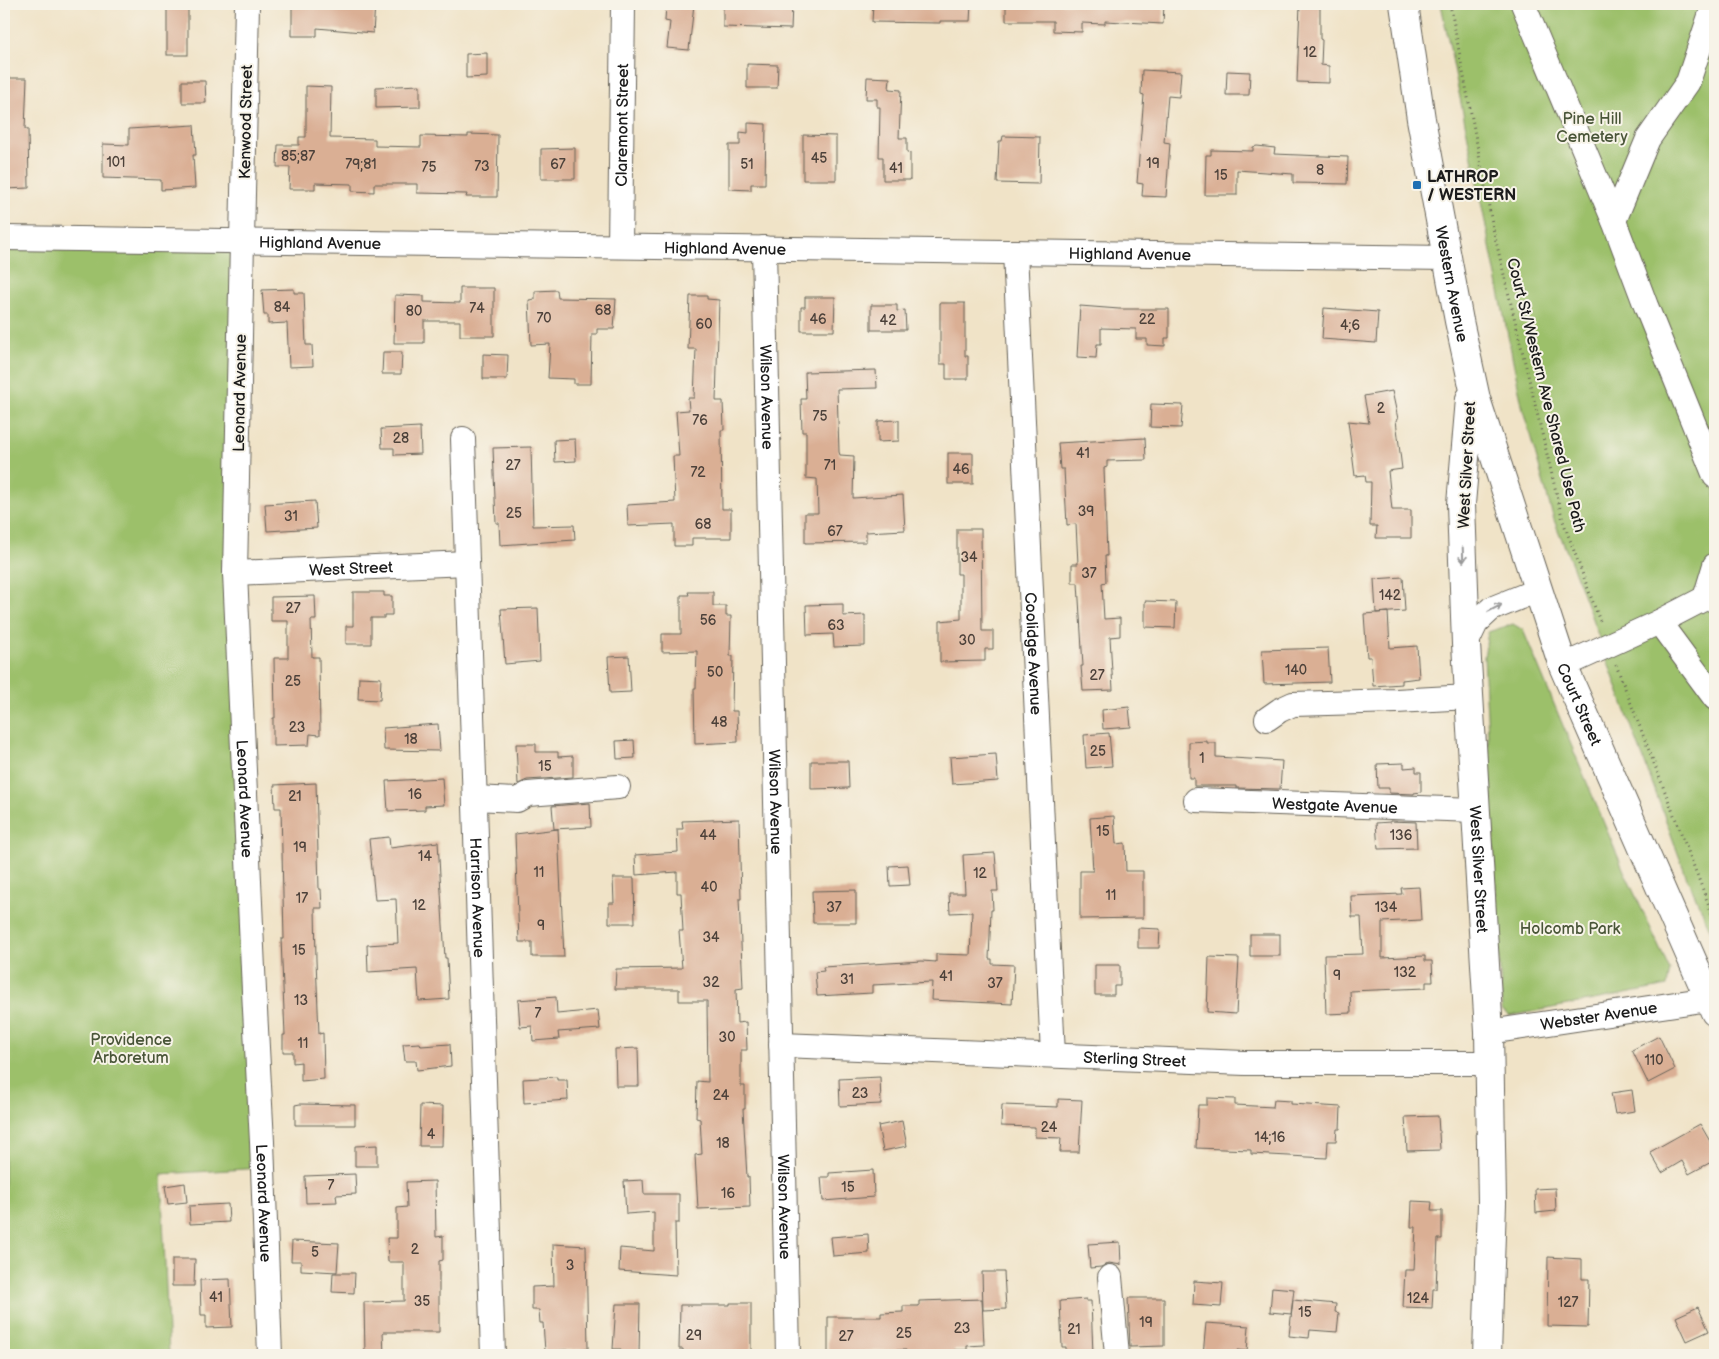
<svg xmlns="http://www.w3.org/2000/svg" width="1719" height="1359" viewBox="0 0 1719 1359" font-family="'Balsamiq Sans',sans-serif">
<rect width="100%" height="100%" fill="#f7f3e8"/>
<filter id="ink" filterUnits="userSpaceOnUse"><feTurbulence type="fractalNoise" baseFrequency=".02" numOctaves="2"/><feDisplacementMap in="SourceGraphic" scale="10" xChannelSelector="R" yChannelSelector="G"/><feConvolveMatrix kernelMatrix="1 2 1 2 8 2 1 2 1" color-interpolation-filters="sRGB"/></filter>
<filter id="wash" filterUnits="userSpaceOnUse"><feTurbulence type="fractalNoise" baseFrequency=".0096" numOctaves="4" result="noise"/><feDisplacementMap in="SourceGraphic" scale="20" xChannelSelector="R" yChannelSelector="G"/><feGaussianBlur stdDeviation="1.12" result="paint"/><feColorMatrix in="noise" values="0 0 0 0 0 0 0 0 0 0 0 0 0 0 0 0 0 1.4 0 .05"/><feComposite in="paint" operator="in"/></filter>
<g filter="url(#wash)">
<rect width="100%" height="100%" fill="#f0e3c7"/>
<g fill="#9cc06b" stroke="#5c6e44">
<polygon points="1441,4 1715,4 1715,940 1687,878 1573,567 1554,520 1523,410"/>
<polygon points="4,238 243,241 235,573 263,1168 161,1174 169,1355 4,1355"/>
<polygon points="1513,624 1523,630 1624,871 1670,970 1667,986 1510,1016 1502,1010 1484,657 1488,632"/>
</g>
<g id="blocks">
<g fill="#daaf94">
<rect x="167" y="4" width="21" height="51"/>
<polygon points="292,4 375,4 373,33 317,28 317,36 292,36"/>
<polygon points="666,4 694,4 689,50 667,48 670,22 665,21"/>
<polygon points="759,4 792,4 791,29 723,27 723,6 759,6"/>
<polygon points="873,4 971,4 970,21 940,21 940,23 872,22"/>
<polygon points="1006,4 1164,4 1163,24 1105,21 1105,24 1082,23 1082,32 1053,31 1053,21 1006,21"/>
<polygon points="1300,4 1320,4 1320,39 1322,40 1321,65 1329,66 1329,83 1297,82"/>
<polygon points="487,53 487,77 466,78 466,54"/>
<polygon points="747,64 778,65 777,88 747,88"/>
<polygon points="1142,70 1181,72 1179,97 1168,96 1164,142 1170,143 1166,197 1142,196 1143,184 1137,183 1144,95 1141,94"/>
<polygon points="1227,71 1250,72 1249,95 1226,95"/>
<polygon points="867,77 890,78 889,89 901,90 899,138 907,138 907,152 910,153 910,180 883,180 883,157 879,157 880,107 877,107 877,99 866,99"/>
<polygon points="4,78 27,78 25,129 28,129 29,188 4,189"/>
<polygon points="182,81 205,81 206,103 182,103"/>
<polygon points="420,85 420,107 376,108 376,87"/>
<polygon points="306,86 331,87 330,138 375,139 375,146 421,147 421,136 468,137 468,134 498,135 497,197 466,197 467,194 417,193 417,184 374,184 374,192 352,191 352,184 315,183 315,189 289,189 290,167 277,167 278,145 299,145 299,137 306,137"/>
<polygon points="748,123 766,124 765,184 751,184 751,190 729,189 729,145 740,145 740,132 748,133"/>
<polygon points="194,125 196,155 193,155 195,188 161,190 161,180 103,178 103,144 129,145 129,129"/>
<polygon points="803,135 836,136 836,180 803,180"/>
<polygon points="1003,136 1040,137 1039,184 997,183 999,141 1002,141"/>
<polygon points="1257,146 1275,148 1274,154 1348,157 1347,184 1293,183 1293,174 1237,170 1237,195 1205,195 1206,155 1211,155 1211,150 1253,151 1253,147"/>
<polygon points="575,148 575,179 541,179 541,149"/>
<polygon points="460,288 494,288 494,336 460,336 460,321 424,321 424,343 394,343 395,295 424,296 424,302 460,303"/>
<polygon points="294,289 294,293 304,293 306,345 312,345 313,366 289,367 287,323 268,324 268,315 264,315 262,290"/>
<polygon points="557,290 558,298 616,299 614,329 597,329 597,334 592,334 591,384 574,384 574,379 548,378 550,344 531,345 529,300 535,299 535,291"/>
<polygon points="690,296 707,296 707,299 719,300 716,401 723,401 724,430 721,430 722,509 731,509 731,538 692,538 692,546 674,546 674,524 628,526 627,505 675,502 673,456 679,456 676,411 689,410 688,398 694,398 696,349 688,349"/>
<polygon points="805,297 835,297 834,331 801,331 801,307 805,307"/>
<polygon points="940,303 965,303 965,356 968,356 968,379 946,379 946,364 940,364"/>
<polygon points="871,305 897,305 897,311 905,310 906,330 871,330"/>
<polygon points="1080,306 1119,309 1169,309 1169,338 1165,338 1165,346 1147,345 1147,339 1136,339 1136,329 1101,328 1101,344 1097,344 1096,358 1077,357"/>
<polygon points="1324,308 1378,312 1376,343 1322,339"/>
<polygon points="383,352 402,352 401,374 382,374"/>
<polygon points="483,354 508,355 507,379 483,379"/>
<polygon points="876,370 877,388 837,389 839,452 840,455 854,456 853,498 903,495 905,530 866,532 866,542 805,543 805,513 818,513 817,479 806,478 806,432 802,432 801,399 806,399 805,372"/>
<polygon points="1392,391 1398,419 1396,420 1402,469 1388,471 1392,510 1411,510 1411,538 1376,538 1377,526 1370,526 1371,482 1366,482 1365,475 1355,476 1348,421 1369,423 1364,396"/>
<polygon points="1151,404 1183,405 1181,428 1150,427"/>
<polygon points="899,420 899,441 878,442 878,421"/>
<polygon points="420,427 421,454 394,455 394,448 382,448 381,429"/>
<polygon points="1145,438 1146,460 1107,461 1107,467 1104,468 1107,556 1105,556 1106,582 1102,583 1104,619 1120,618 1120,636 1110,637 1113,690 1083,691 1081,666 1083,666 1078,583 1072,583 1072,564 1078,564 1076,524 1067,525 1064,469 1060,469 1058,443"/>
<polygon points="575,439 576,461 555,462 554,440"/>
<polygon points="531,447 533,526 574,525 575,540 500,545 499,523 496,523 493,448"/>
<rect x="948" y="453" width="25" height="31"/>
<polygon points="315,501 317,528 267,531 265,504"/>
<polygon points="957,529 981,529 982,631 993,631 993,649 985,649 985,661 940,662 940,621 961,619 961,574 957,574"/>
<polygon points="1403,577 1405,611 1376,613 1374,579"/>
<polygon points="353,592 384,592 384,596 392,596 392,615 384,615 384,618 371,618 371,644 346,644 346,626 353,626"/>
<polygon points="688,592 713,592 713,606 726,606 726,616 731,616 730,656 733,656 732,711 737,711 738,742 695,744 694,688 696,688 697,651 662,652 662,634 681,634 681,595 689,595"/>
<polygon points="315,596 316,620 311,620 312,657 319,657 320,735 310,734 309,745 273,746 273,718 275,718 274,658 288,658 288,621 271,621 271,597"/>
<polygon points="1145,601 1176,602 1175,628 1145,627"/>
<polygon points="843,604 843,616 865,615 865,646 834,647 833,634 807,635 806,605"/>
<polygon points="538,608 540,661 505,664 501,609"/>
<polygon points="1388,612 1390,648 1417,646 1419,678 1402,680 1402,684 1373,686 1371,657 1367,657 1364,614"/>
<polygon points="1328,648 1330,682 1264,684 1262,650"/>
<polygon points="629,656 631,692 610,693 608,657"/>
<polygon points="359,677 381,678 380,700 358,699"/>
<polygon points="1129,707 1131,727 1103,729 1102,710"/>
<polygon points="438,724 440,751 384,750 383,728"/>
<polygon points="1109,733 1112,766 1086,768 1084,735"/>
<polygon points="634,740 635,758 617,759 616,741"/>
<polygon points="1207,741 1207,743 1216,743 1216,757 1282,761 1280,789 1236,788 1236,786 1194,786 1194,778 1189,778 1189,742"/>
<polygon points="516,744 536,744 536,752 558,752 558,757 573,756 573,777 527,780 518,784"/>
<polygon points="996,754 998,781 952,784 950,757"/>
<polygon points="811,761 848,761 849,788 811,789"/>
<polygon points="1404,763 1404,768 1416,767 1416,772 1421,772 1421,792 1414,793 1414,794 1389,793 1389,788 1378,788 1377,764"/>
<polygon points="442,778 444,805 425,806 425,810 388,811 386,781"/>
<polygon points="316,783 319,889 321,889 322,908 315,908 316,960 319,1034 323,1033 324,1079 301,1081 301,1062 293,1063 293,1052 283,1052 283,1035 285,1035 281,939 284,939 281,808 275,808 274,785"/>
<polygon points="590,803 591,827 554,829 552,806"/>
<polygon points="1114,816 1116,844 1125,843 1126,871 1143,871 1143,918 1080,919 1080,871 1093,871 1090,818"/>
<polygon points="739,819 741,899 739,899 743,988 736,989 737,1023 746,1022 747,1050 741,1050 741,1086 745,1086 745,1109 743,1109 747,1177 749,1177 750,1207 698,1209 695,1155 702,1154 700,1119 696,1118 697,1081 708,1082 707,1001 679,1001 679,989 615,989 616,969 682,968 679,931 683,931 681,893 677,893 677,872 636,875 635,855 678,852 677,829 683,829 682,821"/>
<polygon points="1390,821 1416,822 1417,848 1378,849 1376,823 1390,822"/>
<polygon points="558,829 564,957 532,957 532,942 519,942 515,834"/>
<polygon points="389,837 390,848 438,842 445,958 447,958 449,999 419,1001 417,969 368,972 367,945 398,943 396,899 375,900 369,839"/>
<polygon points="995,853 998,891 992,891 993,910 991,910 989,959 992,959 992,964 1014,965 1012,1004 931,1000 932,982 872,985 872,993 817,996 815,972 824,971 823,967 922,961 936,962 936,954 970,955 972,912 950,913 949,893 965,893 963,855"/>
<polygon points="908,865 910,885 890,886 889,866"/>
<polygon points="613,878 634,878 635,923 609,923 609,903 614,903"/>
<polygon points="1419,887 1421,920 1382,922 1382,958 1425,956 1425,961 1432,961 1433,982 1426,982 1426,988 1350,991 1351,1013 1326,1014 1324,955 1363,954 1361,917 1352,917 1351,896 1402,894 1401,888"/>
<polygon points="856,890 856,923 813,923 812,891"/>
<polygon points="1138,928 1160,929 1159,948 1138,948"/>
<rect x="1250" y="934" width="30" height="22"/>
<polygon points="1209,957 1239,958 1236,1014 1207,1012"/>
<polygon points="1095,965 1120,965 1120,986 1114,986 1114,995 1095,995"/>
<polygon points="556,997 557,1014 598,1010 600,1029 558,1032 559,1039 533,1041 532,1026 520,1027 518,1000"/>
<polygon points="1659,1036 1675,1069 1648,1083 1632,1050"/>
<polygon points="420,1043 421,1046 450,1044 451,1066 417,1070 416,1061 405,1061 403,1044"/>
<polygon points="638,1048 639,1086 616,1086 615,1049"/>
<polygon points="557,1077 557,1080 567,1080 568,1100 524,1103 523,1079"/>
<polygon points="880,1077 881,1104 840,1106 839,1079"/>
<polygon points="1632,1090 1635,1111 1615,1114 1611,1093"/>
<polygon points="1207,1098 1235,1099 1235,1105 1273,1107 1274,1100 1291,1101 1291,1104 1341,1107 1340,1129 1337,1129 1336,1141 1328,1141 1327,1158 1251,1154 1251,1150 1196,1148 1198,1105 1207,1105"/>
<polygon points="1058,1099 1082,1100 1079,1152 1060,1152 1061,1138 1035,1137 1035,1127 1001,1126 1002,1105 1058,1107"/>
<polygon points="300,1104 355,1105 355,1125 295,1125 295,1105"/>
<polygon points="420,1105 443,1106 442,1146 419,1146"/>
<polygon points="1438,1116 1440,1150 1407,1151 1405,1117"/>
<polygon points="902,1121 907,1146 883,1151 878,1126"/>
<polygon points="1700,1124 1715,1150 1715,1160 1689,1174 1682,1161 1662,1173 1650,1152"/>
<polygon points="377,1145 377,1166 355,1166 355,1146"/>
<polygon points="873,1170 874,1197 823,1201 821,1177 829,1177 829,1173"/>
<polygon points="355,1174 356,1194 336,1195 337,1202 306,1203 305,1176"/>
<polygon points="643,1180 644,1194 679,1194 679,1223 675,1223 676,1275 619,1271 620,1248 654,1251 654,1212 626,1214 624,1181"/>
<polygon points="435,1181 436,1237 443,1236 443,1260 439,1261 439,1332 383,1332 384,1355 365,1355 364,1302 404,1301 404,1262 388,1262 387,1238 397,1238 397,1208 407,1207 406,1182"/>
<polygon points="185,1183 187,1202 168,1204 165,1186"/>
<polygon points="1555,1188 1556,1211 1536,1213 1535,1189"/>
<polygon points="1412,1201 1432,1202 1431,1211 1442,1211 1442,1239 1438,1239 1436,1289 1433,1289 1432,1308 1403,1307 1405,1270 1414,1270 1416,1227 1411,1227"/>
<polygon points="228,1204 229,1222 190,1224 189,1206"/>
<polygon points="868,1234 869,1253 833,1256 831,1237"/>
<polygon points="292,1241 339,1243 337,1272 301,1270 301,1261 291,1261"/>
<polygon points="1120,1242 1121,1265 1109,1263 1101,1267 1090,1268 1088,1244"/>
<polygon points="553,1244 586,1246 588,1349 545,1351 543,1323 540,1323 539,1310 532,1310 532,1287 554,1286"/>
<polygon points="1548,1257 1582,1259 1582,1279 1589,1279 1588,1327 1547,1326"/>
<polygon points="172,1259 195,1259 194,1286 172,1286"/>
<polygon points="982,1272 1004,1272 1006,1309 983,1310"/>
<polygon points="333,1273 355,1273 354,1293 332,1292"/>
<polygon points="230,1279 232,1327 206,1328 206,1315 201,1315 200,1280"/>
<polygon points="1194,1281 1223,1283 1221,1307 1193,1305"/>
<polygon points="1272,1287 1294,1289 1291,1314 1270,1312"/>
<polygon points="1128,1298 1164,1298 1164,1346 1130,1347"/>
<polygon points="982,1299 984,1345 967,1346 967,1350 954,1350 954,1355 906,1355 906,1350 864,1351 864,1355 828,1355 828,1317 881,1317 881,1313 903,1312 903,1306 919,1306 919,1301"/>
<polygon points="1086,1299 1086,1301 1091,1301 1093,1355 1066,1355 1066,1347 1062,1347 1060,1301"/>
<polygon points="1293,1300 1336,1304 1335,1312 1339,1313 1337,1332 1310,1330 1309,1338 1289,1336"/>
<polygon points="730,1303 751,1303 751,1355 683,1355 683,1349 679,1349 680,1305 730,1305"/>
<polygon points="616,1304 640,1304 639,1355 621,1355 621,1349 613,1349"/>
<polygon points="1698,1307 1709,1331 1687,1341 1676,1317"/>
<polygon points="1206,1323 1249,1326 1247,1351 1237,1350 1237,1353 1223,1353 1223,1355 1203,1355"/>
</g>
</g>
</g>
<g filter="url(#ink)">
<use href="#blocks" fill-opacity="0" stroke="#666258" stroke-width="1"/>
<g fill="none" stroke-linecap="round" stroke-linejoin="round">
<defs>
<g id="minor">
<path id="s1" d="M247 4 235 573 254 991 262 1142 270 1355"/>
<polyline points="1523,4 1614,221 1646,306 1715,476"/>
<polyline points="1614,221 1648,139 1688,82 1714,4"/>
<path id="s2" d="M4 238 1448 258"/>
<path id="s3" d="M620 246 623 4"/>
<path id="s4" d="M764 248 788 1355"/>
<path id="s5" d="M1015 252 1053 1055"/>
<path id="s6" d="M463 439 493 1355"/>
<path id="s7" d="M235 573 467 563"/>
<polyline points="1715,593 1659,622 1715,698"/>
<polyline points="1705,598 1715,565"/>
<polyline points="1466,644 1476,623 1491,609 1538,590"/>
<polyline points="1563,666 1659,622"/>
<polyline points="1267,719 1280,710 1293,704 1396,701 1469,697"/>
<polyline points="475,798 517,800 528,794 618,787"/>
<path id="s8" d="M1196 800 1475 810"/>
<path id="s9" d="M1489 1032 1709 999"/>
<path id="s10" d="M781 1045 1245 1063H1489"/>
<polyline points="1110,1277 1117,1355"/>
</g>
<g id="major">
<path id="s11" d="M1404 4 1421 119 1459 321 1476 399 1563 666 1715 1012"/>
<path id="s12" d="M1470 399 1461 504 1466 644 1489 1032 1492 1203 1487 1355"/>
</g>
</defs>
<use href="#minor" stroke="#666258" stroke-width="26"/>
<use href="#major" stroke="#666258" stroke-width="30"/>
<g stroke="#666258" stroke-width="3" stroke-dasharray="1 4" stroke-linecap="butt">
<polyline points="1450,4 1494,233 1563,521 1601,624"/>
<polyline points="1616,665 1715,921"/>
</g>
<use href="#minor" stroke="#fff" stroke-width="24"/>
<use href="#major" stroke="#fff" stroke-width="28"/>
</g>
<defs><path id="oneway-shaft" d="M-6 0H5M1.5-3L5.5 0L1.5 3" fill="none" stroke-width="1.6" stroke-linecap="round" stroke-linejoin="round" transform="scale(1.25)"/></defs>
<g stroke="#999">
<use href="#oneway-shaft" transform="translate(1463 555) rotate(88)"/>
<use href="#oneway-shaft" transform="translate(1495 608) rotate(-28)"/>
</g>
</g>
<rect fill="#1f6fb2" stroke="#f7f3e8" stroke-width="2" x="1412" y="180" width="10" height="10" rx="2.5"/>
<g text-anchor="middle" stroke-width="4" stroke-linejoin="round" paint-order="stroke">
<g font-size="14" fill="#4c413a">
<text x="1310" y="57">12</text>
<text x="298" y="161">85;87</text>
<text x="819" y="163">45</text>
<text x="116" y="167">101</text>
<text x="1153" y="168">19</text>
<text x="361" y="169">79;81</text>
<text x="558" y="169">67</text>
<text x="747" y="169">51</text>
<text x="482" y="171">73</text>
<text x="429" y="172">75</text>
<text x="896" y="173">41</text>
<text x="1320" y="175">8</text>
<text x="1221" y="180">15</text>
<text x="282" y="312">84</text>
<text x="477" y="313">74</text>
<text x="603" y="315">68</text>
<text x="414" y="316">80</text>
<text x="544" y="323">70</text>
<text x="818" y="324">46</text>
<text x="1147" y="324">22</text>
<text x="888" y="325">42</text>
<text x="704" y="329">60</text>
<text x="1350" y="330">4;6</text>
<text x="1381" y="413">2</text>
<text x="820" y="421">75</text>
<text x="700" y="425">76</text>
<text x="401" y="443">28</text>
<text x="1083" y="458">41</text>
<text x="513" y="470">27</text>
<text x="830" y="470">71</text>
<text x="961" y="474">46</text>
<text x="698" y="477">72</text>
<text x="1086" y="516">39</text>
<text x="514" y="518">25</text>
<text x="291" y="521">31</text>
<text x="703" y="529">68</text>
<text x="835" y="536">67</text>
<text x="969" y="562">34</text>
<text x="1089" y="578">37</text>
<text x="1390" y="600">142</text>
<text x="293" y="613">27</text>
<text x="708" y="625">56</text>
<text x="836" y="630">63</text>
<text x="967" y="645">30</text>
<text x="1296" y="675">140</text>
<text x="715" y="677">50</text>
<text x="1097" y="680">27</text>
<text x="293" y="686">25</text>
<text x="719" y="727">48</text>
<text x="297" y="732">23</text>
<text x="411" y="744">18</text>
<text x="1098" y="756">25</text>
<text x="1202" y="763">1</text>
<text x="545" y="771">15</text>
<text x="415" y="799">16</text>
<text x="295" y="801">21</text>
<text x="1103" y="836">15</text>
<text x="708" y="840">44</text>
<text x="1401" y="840">136</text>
<text x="300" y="852">19</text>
<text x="425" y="861">14</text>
<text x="539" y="877">11</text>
<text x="980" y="878">12</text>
<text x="709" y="892">40</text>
<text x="1111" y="900">11</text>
<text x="302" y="903">17</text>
<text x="419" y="910">12</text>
<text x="834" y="912">37</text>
<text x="1386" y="912">134</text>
<text x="541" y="930">9</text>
<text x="711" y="942">34</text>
<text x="299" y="955">15</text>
<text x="1405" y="977">132</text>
<text x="1337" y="980">9</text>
<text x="946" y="981">41</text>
<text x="847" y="984">31</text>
<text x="711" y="987">32</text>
<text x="995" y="988">37</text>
<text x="301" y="1005">13</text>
<text x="538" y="1018">7</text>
<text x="727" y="1042">30</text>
<text x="303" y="1048">11</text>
<text x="1654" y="1065">110</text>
<text x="860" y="1098">23</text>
<text x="721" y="1100">24</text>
<text x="1049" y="1132">24</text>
<text x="431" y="1139">4</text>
<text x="1270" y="1142">14;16</text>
<text x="723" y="1148">18</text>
<text x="331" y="1190">7</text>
<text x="848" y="1192">15</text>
<text x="728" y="1198">16</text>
<text x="415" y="1254">2</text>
<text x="315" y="1257">5</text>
<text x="570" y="1270">3</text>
<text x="216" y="1302">41</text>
<text x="1418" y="1303">124</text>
<text x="422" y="1306">35</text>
<text x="1568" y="1307">127</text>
<text x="1305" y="1317">15</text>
<text x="1146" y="1327">19</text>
<text x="962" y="1333">23</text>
<text x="1074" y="1334">21</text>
<text x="904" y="1338">25</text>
<text x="694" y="1340">29</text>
<text x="846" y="1341">27</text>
</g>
<g font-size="16" fill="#495538" stroke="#f7f3e8">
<text x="1592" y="124">Pine Hill<tspan x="1592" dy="18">Cemetery</tspan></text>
<text x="1570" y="934">Holcomb Park</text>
<text x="131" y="1045">Providence<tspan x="131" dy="18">Arboretum</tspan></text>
</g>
<g font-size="16" fill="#1c1c1c" stroke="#f7f3e8">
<text transform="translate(245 122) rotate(-89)" y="6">Kenwood Street</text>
<text dy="6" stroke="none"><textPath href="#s3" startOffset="121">Claremont Street</textPath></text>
<text dy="6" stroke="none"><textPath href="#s2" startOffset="316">Highland Avenue</textPath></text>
<text dy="6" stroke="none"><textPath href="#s2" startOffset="721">Highland Avenue</textPath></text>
<text dy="6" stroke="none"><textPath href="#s2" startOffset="1126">Highland Avenue</textPath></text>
<text dy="6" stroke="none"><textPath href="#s11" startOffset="284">Western Avenue</textPath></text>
<text transform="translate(239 393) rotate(-89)" y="6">Leonard Avenue</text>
<text transform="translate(1547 395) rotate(76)" y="6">Court St/Western Ave Shared Use Path</text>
<text dy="6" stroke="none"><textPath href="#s4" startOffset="149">Wilson Avenue</textPath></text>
<text transform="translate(1466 465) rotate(-87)" y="6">West Silver Street</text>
<text dy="6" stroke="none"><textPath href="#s7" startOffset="116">West Street</textPath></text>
<text dy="6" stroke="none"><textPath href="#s5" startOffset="402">Coolidge Avenue</textPath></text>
<text dy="6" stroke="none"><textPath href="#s11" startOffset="724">Court Street</textPath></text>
<text dy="6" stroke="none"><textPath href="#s1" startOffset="795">Leonard Avenue</textPath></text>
<text dy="6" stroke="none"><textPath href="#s4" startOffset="554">Wilson Avenue</textPath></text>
<text dy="6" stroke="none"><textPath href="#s8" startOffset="139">Westgate Avenue</textPath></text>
<text dy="6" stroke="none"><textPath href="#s12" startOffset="471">West Silver Street</textPath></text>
<text dy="6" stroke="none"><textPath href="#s6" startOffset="459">Harrison Avenue</textPath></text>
<text dy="6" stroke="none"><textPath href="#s9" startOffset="111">Webster Avenue</textPath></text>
<text dy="6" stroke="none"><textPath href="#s10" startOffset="354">Sterling Street</textPath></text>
<text dy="6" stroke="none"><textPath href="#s1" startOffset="1200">Leonard Avenue</textPath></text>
<text dy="6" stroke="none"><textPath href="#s4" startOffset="959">Wilson Avenue</textPath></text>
</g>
<g font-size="16" font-weight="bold" fill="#1c1c1c" stroke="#f7f3e8" text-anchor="start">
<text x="1427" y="182">LATHROP<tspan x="1427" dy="18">/ WESTERN</tspan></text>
</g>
</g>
<rect width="1719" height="1359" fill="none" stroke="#f7f3e8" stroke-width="20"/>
</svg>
